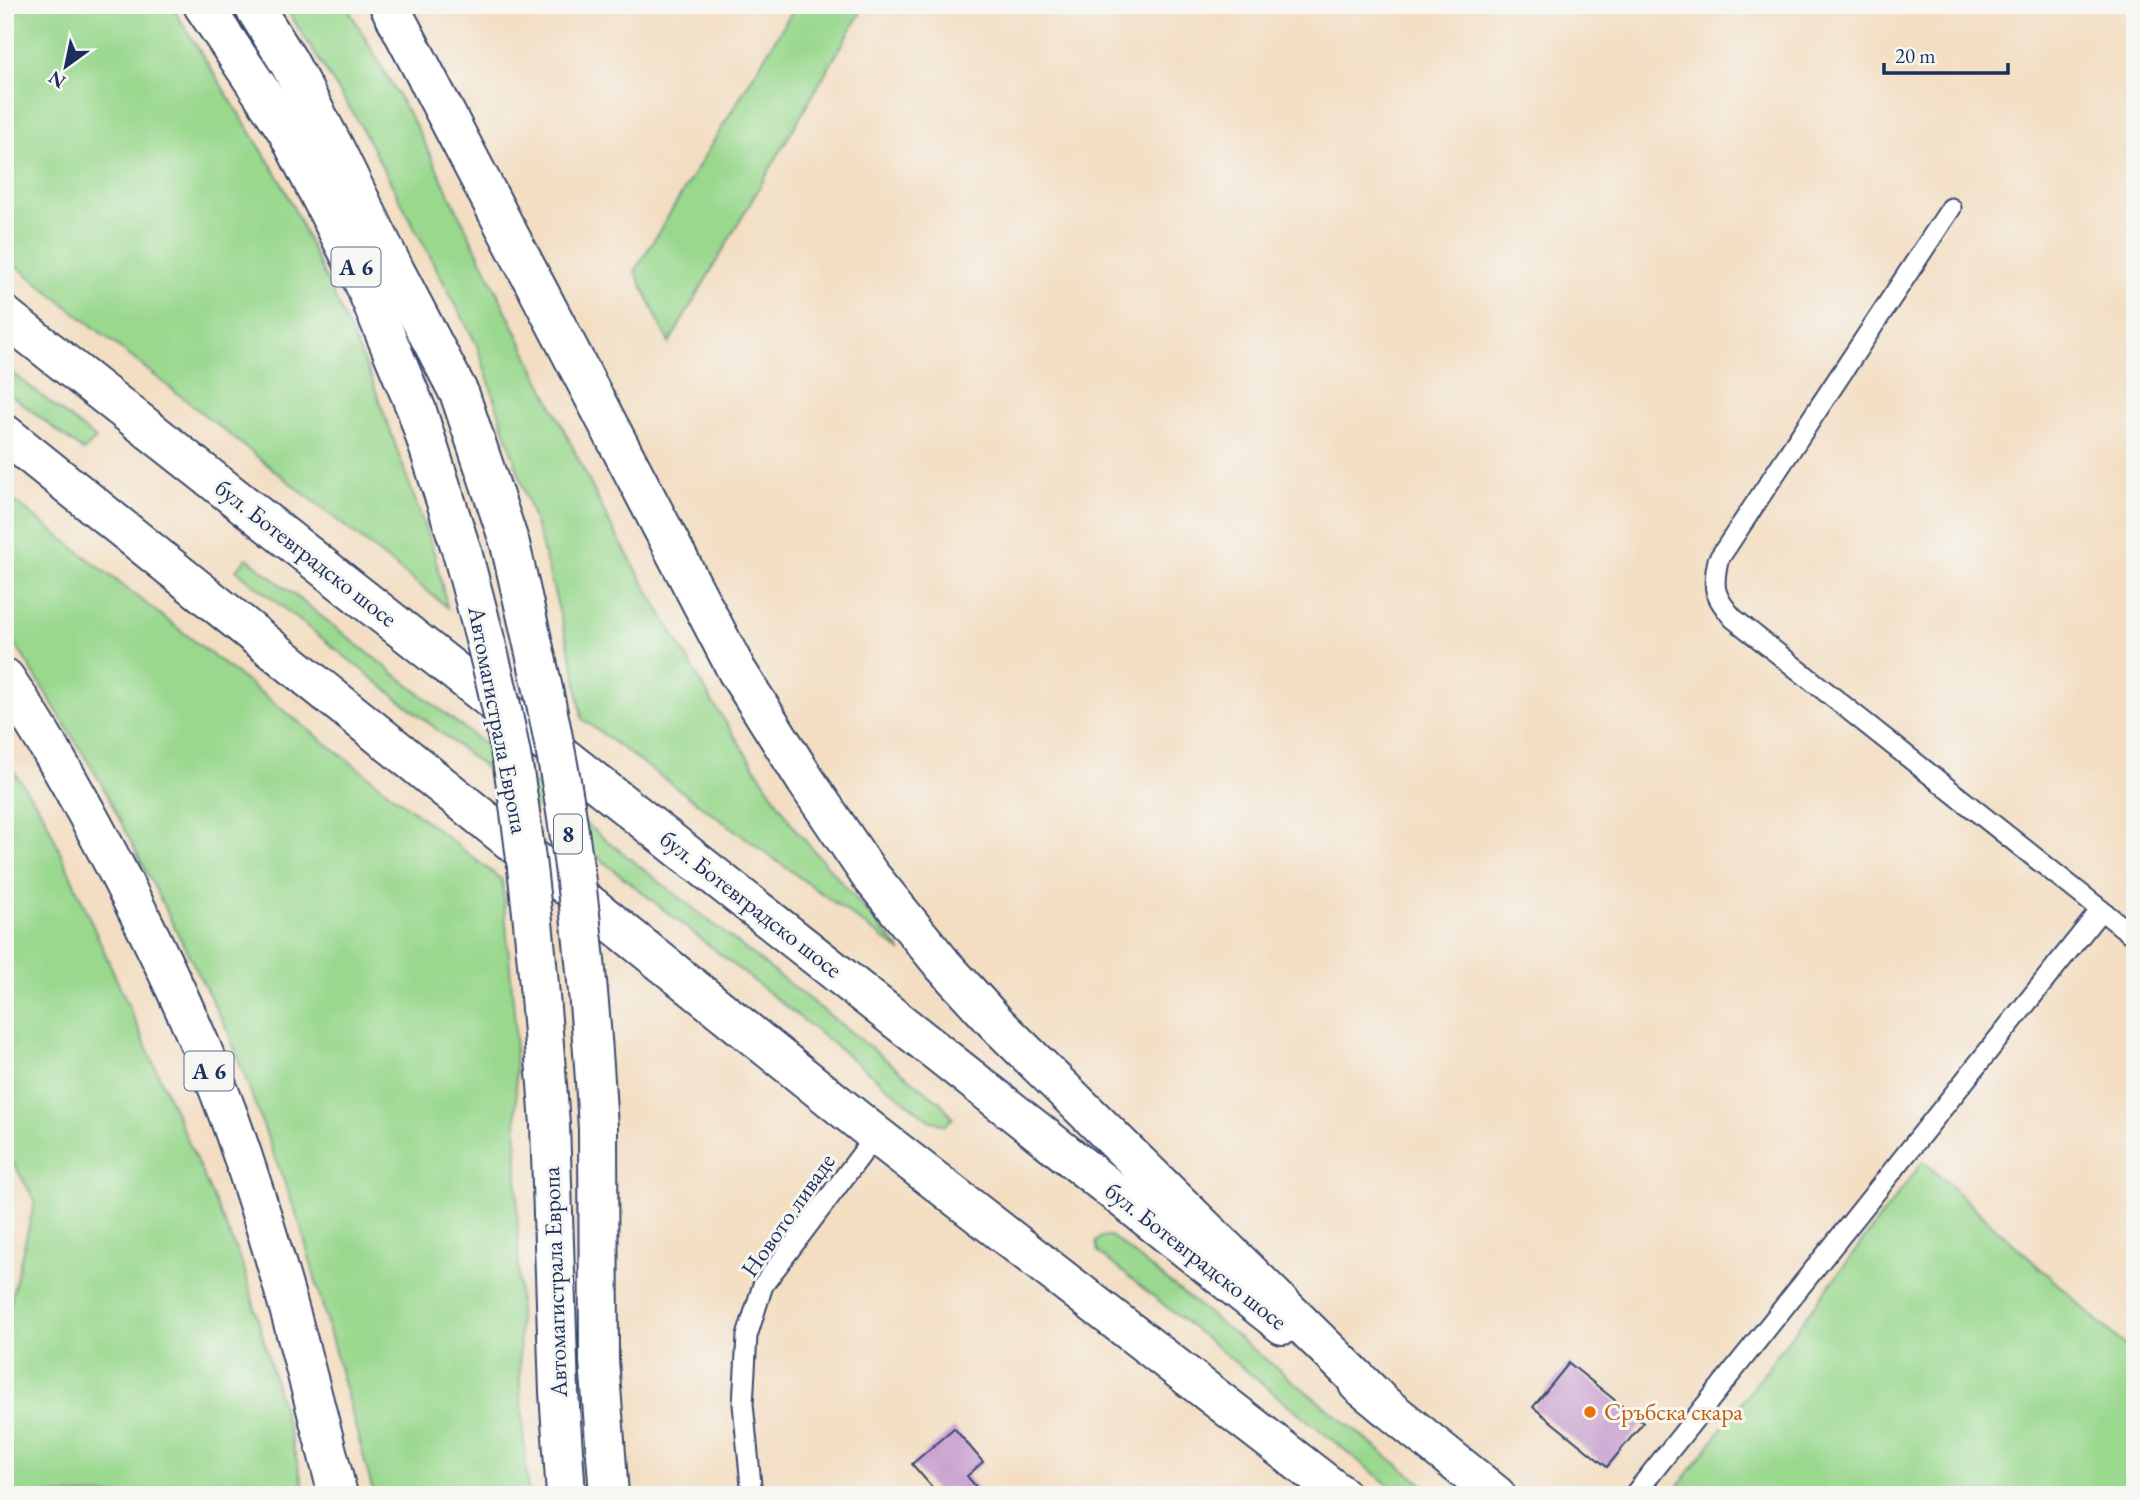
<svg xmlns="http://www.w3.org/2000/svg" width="2140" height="1500" viewBox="0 0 2140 1500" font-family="'EB Garamond',serif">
<rect width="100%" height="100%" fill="#f6f6f2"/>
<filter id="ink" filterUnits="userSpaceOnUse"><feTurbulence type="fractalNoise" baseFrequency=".0143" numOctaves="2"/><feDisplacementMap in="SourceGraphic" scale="14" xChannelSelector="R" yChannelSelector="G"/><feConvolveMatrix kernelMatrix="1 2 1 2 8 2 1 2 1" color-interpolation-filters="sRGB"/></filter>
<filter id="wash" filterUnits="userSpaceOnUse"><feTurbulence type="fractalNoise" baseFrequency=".00686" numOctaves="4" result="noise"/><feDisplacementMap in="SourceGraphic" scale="28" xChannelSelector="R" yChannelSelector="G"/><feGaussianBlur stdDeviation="1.57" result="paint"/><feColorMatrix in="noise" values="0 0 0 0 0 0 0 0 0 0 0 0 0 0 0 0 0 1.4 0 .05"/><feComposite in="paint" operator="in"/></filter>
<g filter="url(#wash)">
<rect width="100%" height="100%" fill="#f3dec2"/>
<g fill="#99d88d" stroke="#5a8476" stroke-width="2">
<polygon points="5,5 171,5 281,181 371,377 435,556 447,607 5,257"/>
<polygon points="284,5 346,5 418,130 610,524 711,700 796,830 902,952 582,719 574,667 540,539 477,345 358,121"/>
<polygon points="796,5 865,5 669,343 635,271"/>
<polygon points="5,367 96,439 83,451 5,390"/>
<polygon points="5,494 502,880 515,1023 520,1383 528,1495 374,1495 301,1227 228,1032 100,781 5,627"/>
<polygon points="247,558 940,1102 953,1118 945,1125 929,1120 236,570"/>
<polygon points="5,759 44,815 244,1268 306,1495 5,1495 5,1325 35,1201 5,1148"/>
<polygon points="1923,1161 2135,1355 2135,1495 1672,1495"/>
<polygon points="1111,1236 1436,1495 1401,1495 1098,1252 1096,1242 1101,1237"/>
</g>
<g id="blocks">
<g fill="#c295cb">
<polygon points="1569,1363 1643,1423 1607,1467 1533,1407"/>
<polygon points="954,1428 983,1462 967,1476 983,1495 939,1495 912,1464"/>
</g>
</g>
</g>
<g filter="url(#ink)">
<use href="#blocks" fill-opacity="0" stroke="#3b496d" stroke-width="2"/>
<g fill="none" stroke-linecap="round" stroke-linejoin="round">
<defs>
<g id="service">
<path d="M1951 208 1718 560C1712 588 1714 596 1733 618L2135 937"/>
<polyline points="752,1495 743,1404 747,1336 763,1285 876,1135"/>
<polyline points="1634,1495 2100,911"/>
</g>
<g id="primary">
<polyline points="5,316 1283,1325"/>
<polyline points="5,434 876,1135 1341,1495"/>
<polyline points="1358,1384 1496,1495"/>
</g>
<polyline id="trunk" points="389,5 737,671 806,781 869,874 943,965 998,1025 1385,1406"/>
<g id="motorway">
<polyline points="203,5 287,131 363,281 417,411 462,552"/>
<polyline points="253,5 288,61 335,149 392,265 460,395 510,544"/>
<path d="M5 678C54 750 95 826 134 904 169 973 202 1044 229 1117 273 1240 306 1368 338 1495"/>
<polyline points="550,1125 559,1392 566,1495"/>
<polyline points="598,1129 599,1360 609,1495"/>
</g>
</defs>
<use href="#service" stroke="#3b496d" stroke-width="23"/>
<use href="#primary" stroke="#3b496d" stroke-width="42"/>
<use href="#trunk" stroke="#3b496d" stroke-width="42"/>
<use href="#motorway" stroke="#3b496d" stroke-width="42"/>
<use href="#service" stroke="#fff" stroke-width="19"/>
<use href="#primary" stroke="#fff" stroke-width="38"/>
<use href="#trunk" stroke="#fff" stroke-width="38"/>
<use href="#motorway" stroke="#fff" stroke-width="38"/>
<defs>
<g id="motorway-bridge">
<path d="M510 544C530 631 551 717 565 805 582 912 592 1021 598 1129"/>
<path d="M462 552C483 631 505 710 517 791 533 902 542 1013 550 1125"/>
</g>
</defs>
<use href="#motorway-bridge" stroke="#3b496d" stroke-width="42" stroke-linecap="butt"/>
<use href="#motorway-bridge" stroke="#fff" stroke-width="38"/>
</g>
</g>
<circle fill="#e8710a" stroke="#f6f6f2" stroke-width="2.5" cx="1590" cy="1412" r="7"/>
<g text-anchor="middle" stroke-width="6" stroke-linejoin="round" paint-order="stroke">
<g fill="#f6f6f2" stroke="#5d6b8a" stroke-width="2">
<rect x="331.5" y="247.5" width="49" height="39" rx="5"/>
<rect x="554" y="814.5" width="28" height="39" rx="5"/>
<rect x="184.5" y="1051.5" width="49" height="39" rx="5"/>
</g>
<g font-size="23" font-weight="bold" fill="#1b2f5e">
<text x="356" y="275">A 6</text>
<text x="568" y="842">8</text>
<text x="209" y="1079">A 6</text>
</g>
<g font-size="24" fill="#1b2f5e" stroke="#f6f6f2">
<text transform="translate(306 553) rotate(38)" y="8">бул. Ботевградско шосе</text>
<text transform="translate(498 720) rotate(79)" y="8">Автомагистрала Европа</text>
<text transform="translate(751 904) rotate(38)" y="8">бул. Ботевградско шосе</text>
<text transform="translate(788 1215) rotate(-55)" y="8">Новото ливаде</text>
<text transform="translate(1196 1256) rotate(38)" y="8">бул. Ботевградско шосе</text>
<text transform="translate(555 1282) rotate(-92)" y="8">Автомагистрала Европа</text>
</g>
<g font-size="24" fill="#c56008" stroke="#f6f6f2" text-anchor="start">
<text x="1604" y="1420">Сръбска скара</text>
</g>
</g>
<rect width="2140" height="1500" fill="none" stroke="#f6f6f2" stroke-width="28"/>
<g transform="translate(66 66) rotate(213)" stroke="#f6f6f2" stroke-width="5" paint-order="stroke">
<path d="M0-5L12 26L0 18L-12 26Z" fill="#1b2f5e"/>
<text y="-10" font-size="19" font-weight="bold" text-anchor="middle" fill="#1b2f5e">N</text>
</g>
<path d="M1884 63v10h124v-10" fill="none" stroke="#1b2f5e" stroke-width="3.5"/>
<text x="1895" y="63" font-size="21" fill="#1b2f5e" stroke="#f6f6f2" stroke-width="5" paint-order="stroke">20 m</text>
</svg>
